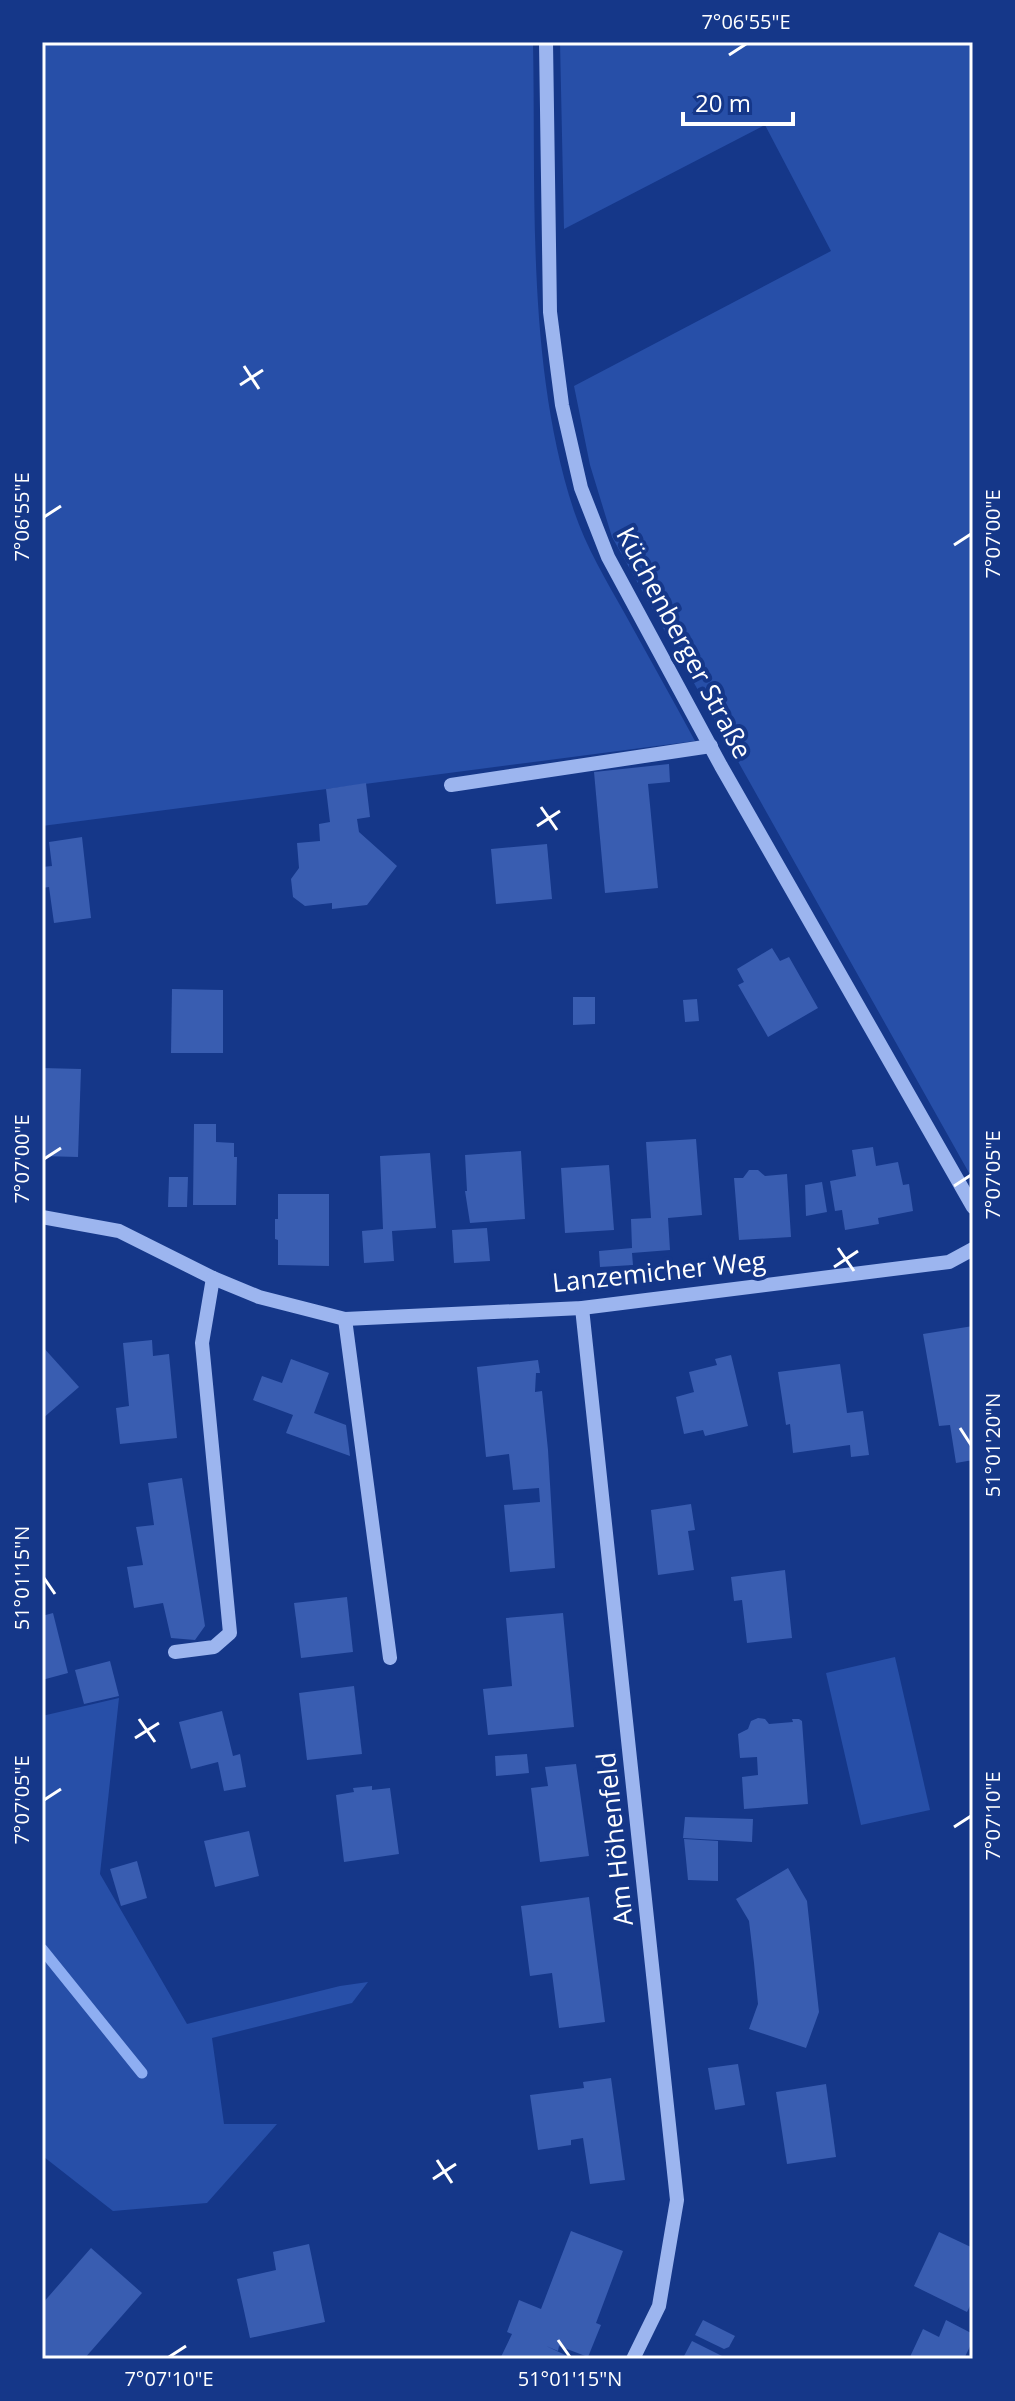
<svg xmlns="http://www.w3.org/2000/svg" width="1015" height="2401" viewBox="0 0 1015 2401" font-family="'Open Sans',sans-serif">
<rect width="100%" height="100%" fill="#153789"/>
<g fill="#274fa8">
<path d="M42 42H533C536 195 526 364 574 511 586 547 606 580 625 614 648 656 672 698 695 741L42 826Z"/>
<polygon points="560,42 973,42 973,1180 612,537 590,465 574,386 831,251 765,125 564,229"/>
<polygon points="895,1657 930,1810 861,1825 826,1673"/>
<polygon points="119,1698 100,1874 187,2024 340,1986 368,1982 352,2003 212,2038 224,2124 277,2124 207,2203 113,2211 44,2157 42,1716"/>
</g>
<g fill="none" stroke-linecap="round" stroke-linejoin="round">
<polyline stroke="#8eaef2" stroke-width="11" points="42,1949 142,2073"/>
</g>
<g fill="#395db1">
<polygon points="669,764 670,782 648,784 658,888 605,893 594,772"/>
<polygon points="366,783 370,817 357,819 359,832 397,866 367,905 332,909 332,903 305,906 293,897 291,879 299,868 297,843 320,841 319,824 330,822 326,789"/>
<polygon points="82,837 91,918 54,923 49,887 42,888 42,867 52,866 49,842"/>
<polygon points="547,844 552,899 496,904 491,849"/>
<polygon points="772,948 780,961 789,957 818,1008 768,1037 738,985 744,982 737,969"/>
<polygon points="172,989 223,990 223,1053 171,1053"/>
<polygon points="573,997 595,997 595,1024 573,1025"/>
<polygon points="697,999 699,1021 685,1022 683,1000"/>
<polygon points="42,1068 81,1069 78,1157 42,1156"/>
<polygon points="194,1124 216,1124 216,1142 234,1143 234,1157 237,1157 236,1205 193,1205"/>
<polygon points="696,1139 702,1215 668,1218 670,1250 632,1253 633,1265 600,1267 599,1251 632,1248 631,1219 651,1218 646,1142"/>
<polygon points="873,1147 876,1166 898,1162 903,1185 909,1184 913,1211 878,1218 879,1224 845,1230 842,1210 835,1211 830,1181 856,1176 852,1150"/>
<polygon points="521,1151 525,1219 470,1223 465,1191 467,1191 465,1155"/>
<polygon points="430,1153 436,1228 392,1231 394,1261 364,1263 362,1231 383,1229 380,1156"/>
<polygon points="609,1165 614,1230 565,1233 561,1168"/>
<polygon points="749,1170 758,1170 765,1176 787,1174 791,1237 739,1240 734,1178 743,1178"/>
<polygon points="169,1177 188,1177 187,1207 168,1207"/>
<polygon points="822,1182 827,1212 806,1216 805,1185"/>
<polygon points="278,1194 329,1194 329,1266 278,1265 278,1240 275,1239 275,1219 278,1219"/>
<polygon points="487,1228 490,1261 454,1263 452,1230"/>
<polygon points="973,1326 973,1460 956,1463 950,1425 939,1426 923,1334"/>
<polygon points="152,1340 153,1356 169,1354 177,1438 120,1444 116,1408 129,1406 123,1343"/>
<polygon points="42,1346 79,1387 42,1419"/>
<polygon points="731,1355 748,1426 705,1436 703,1430 684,1434 676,1397 694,1392 689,1372 717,1365 715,1359"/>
<polygon points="291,1359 329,1373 314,1413 346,1425 350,1456 286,1433 293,1415 253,1400 262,1376 282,1383"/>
<polygon points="538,1360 540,1373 536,1373 535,1392 542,1391 548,1450 555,1568 510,1572 504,1505 540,1502 539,1488 513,1490 509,1454 486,1457 477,1367"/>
<polygon points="840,1364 847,1413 863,1411 869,1455 851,1457 850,1445 793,1453 790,1424 786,1425 778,1372"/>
<polygon points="182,1478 205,1626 195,1640 171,1638 163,1603 134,1608 127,1567 143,1565 136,1527 154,1525 148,1483"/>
<polygon points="691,1504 695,1530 688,1531 694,1570 658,1575 651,1510"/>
<polygon points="785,1570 792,1638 747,1643 742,1600 734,1601 731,1577"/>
<polygon points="347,1597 353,1652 301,1658 294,1603"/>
<polygon points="53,1613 68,1673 42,1680 42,1616"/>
<polygon points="563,1613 574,1727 488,1735 483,1689 512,1686 506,1618"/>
<polygon points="110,1661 119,1696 84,1704 75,1670"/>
<polygon points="354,1686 362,1754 307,1760 299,1693"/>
<polygon points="222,1711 233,1756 240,1754 246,1787 224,1791 218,1762 191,1769 179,1722"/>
<polygon points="758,1718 765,1719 769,1724 793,1722 792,1719 799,1719 802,1721 808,1804 744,1809 742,1777 758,1775 757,1757 740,1758 738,1734 748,1729 751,1721"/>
<polygon points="527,1754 529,1773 496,1776 495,1756"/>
<polygon points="576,1764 589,1856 540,1862 531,1788 548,1786 545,1767"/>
<polygon points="372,1786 372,1790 390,1788 399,1854 344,1862 336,1795 354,1792 353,1788"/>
<polygon points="685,1817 753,1819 752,1842 683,1838"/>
<polygon points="249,1831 259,1876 215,1887 204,1841"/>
<polygon points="684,1839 718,1841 718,1881 688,1880"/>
<polygon points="137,1861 147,1898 121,1906 110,1869"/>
<polygon points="788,1868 807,1901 819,2012 806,2048 749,2029 758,2004 754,1963 749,1921 736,1899"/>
<polygon points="589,1897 605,2022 559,2028 552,1973 530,1976 521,1906"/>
<polygon points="738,2064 745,2105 715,2110 708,2068"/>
<polygon points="611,2078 625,2180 590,2184 583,2138 571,2140 571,2145 538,2150 530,2095 584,2088 583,2082"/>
<polygon points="826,2084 836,2157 787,2164 776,2092"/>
<polygon points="571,2231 623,2251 596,2323 601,2325 588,2357 559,2346 558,2351 546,2346 574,2359 500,2359 512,2334 507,2332 519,2300 541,2309"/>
<polygon points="939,2232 973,2248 973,2300 967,2312 914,2286"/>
<polygon points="309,2244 325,2322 250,2338 237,2279 276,2270 273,2252"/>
<polygon points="91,2248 142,2293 84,2359 42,2359 42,2304"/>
<polygon points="703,2320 735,2336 729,2347 724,2349 695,2335"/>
<polygon points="946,2320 973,2334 973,2340 964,2359 909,2359 923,2329 939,2337"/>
<polygon points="692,2341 724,2357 723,2359 690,2359 684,2356"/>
</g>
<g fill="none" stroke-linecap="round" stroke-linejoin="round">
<g stroke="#9cb5ef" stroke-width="14">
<polyline points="546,42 550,312 562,405 581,488 608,557 721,766 973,1207"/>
<polyline points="451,785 711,746"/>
<polyline points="42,1217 119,1231 213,1278 259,1297 345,1319 582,1308 949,1262 973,1249"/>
<polyline points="582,1308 677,2200 659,2306 633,2359"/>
<polyline points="345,1319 390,1658"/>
<polyline points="175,1652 214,1647 230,1633 202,1343 213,1278"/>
</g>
</g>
<path fill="none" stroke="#fff" stroke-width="3" d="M729 55 746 44M244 366 259 389M240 385 263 370M44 517 61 506M954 545 971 534M541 807 557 830M537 826 560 811M44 1159 61 1148M954 1186 971 1175M838 1248 854 1271M834 1267 858 1251M960 1428 971 1445M44 1578 55 1594M139 1719 155 1742M135 1738 159 1723M44 1800 61 1789M954 1827 971 1816M437 2160 452 2183M433 2179 456 2164M558 2340 570 2357M169 2357 186 2346"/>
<g text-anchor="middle" stroke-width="8" stroke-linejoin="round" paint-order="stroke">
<g font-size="26" fill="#fff" stroke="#153789">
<text transform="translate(684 643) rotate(62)" y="9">Küchenberger Straße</text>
<text transform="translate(659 1272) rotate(-6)" y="9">Lanzemicher Weg</text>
<text transform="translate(615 1839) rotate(-96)" y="9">Am Höhenfeld</text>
</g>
</g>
<rect width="1015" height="2401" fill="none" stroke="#153789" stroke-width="88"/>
<path d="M683 112v12h110v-12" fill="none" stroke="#ffffff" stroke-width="4"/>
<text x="695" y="112" font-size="24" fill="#ffffff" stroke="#153789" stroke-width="6" paint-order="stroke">20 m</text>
<rect x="44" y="44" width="927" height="2313" fill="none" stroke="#fff" stroke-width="3"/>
<g font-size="20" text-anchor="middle" fill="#fff">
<text x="746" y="29">7°06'55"E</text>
<text transform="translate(22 517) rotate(-90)" y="7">7°06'55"E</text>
<text transform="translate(993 534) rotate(-90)" y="7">7°07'00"E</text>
<text transform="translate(22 1159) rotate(-90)" y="7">7°07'00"E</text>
<text transform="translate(993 1175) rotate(-90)" y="7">7°07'05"E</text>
<text transform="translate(993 1445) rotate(-90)" y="7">51°01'20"N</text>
<text transform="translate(22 1578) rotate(-90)" y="7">51°01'15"N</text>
<text transform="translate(22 1800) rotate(-90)" y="7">7°07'05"E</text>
<text transform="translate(993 1816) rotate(-90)" y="7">7°07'10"E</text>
<text x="169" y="2386">7°07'10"E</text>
<text x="570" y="2386">51°01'15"N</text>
</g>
</svg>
